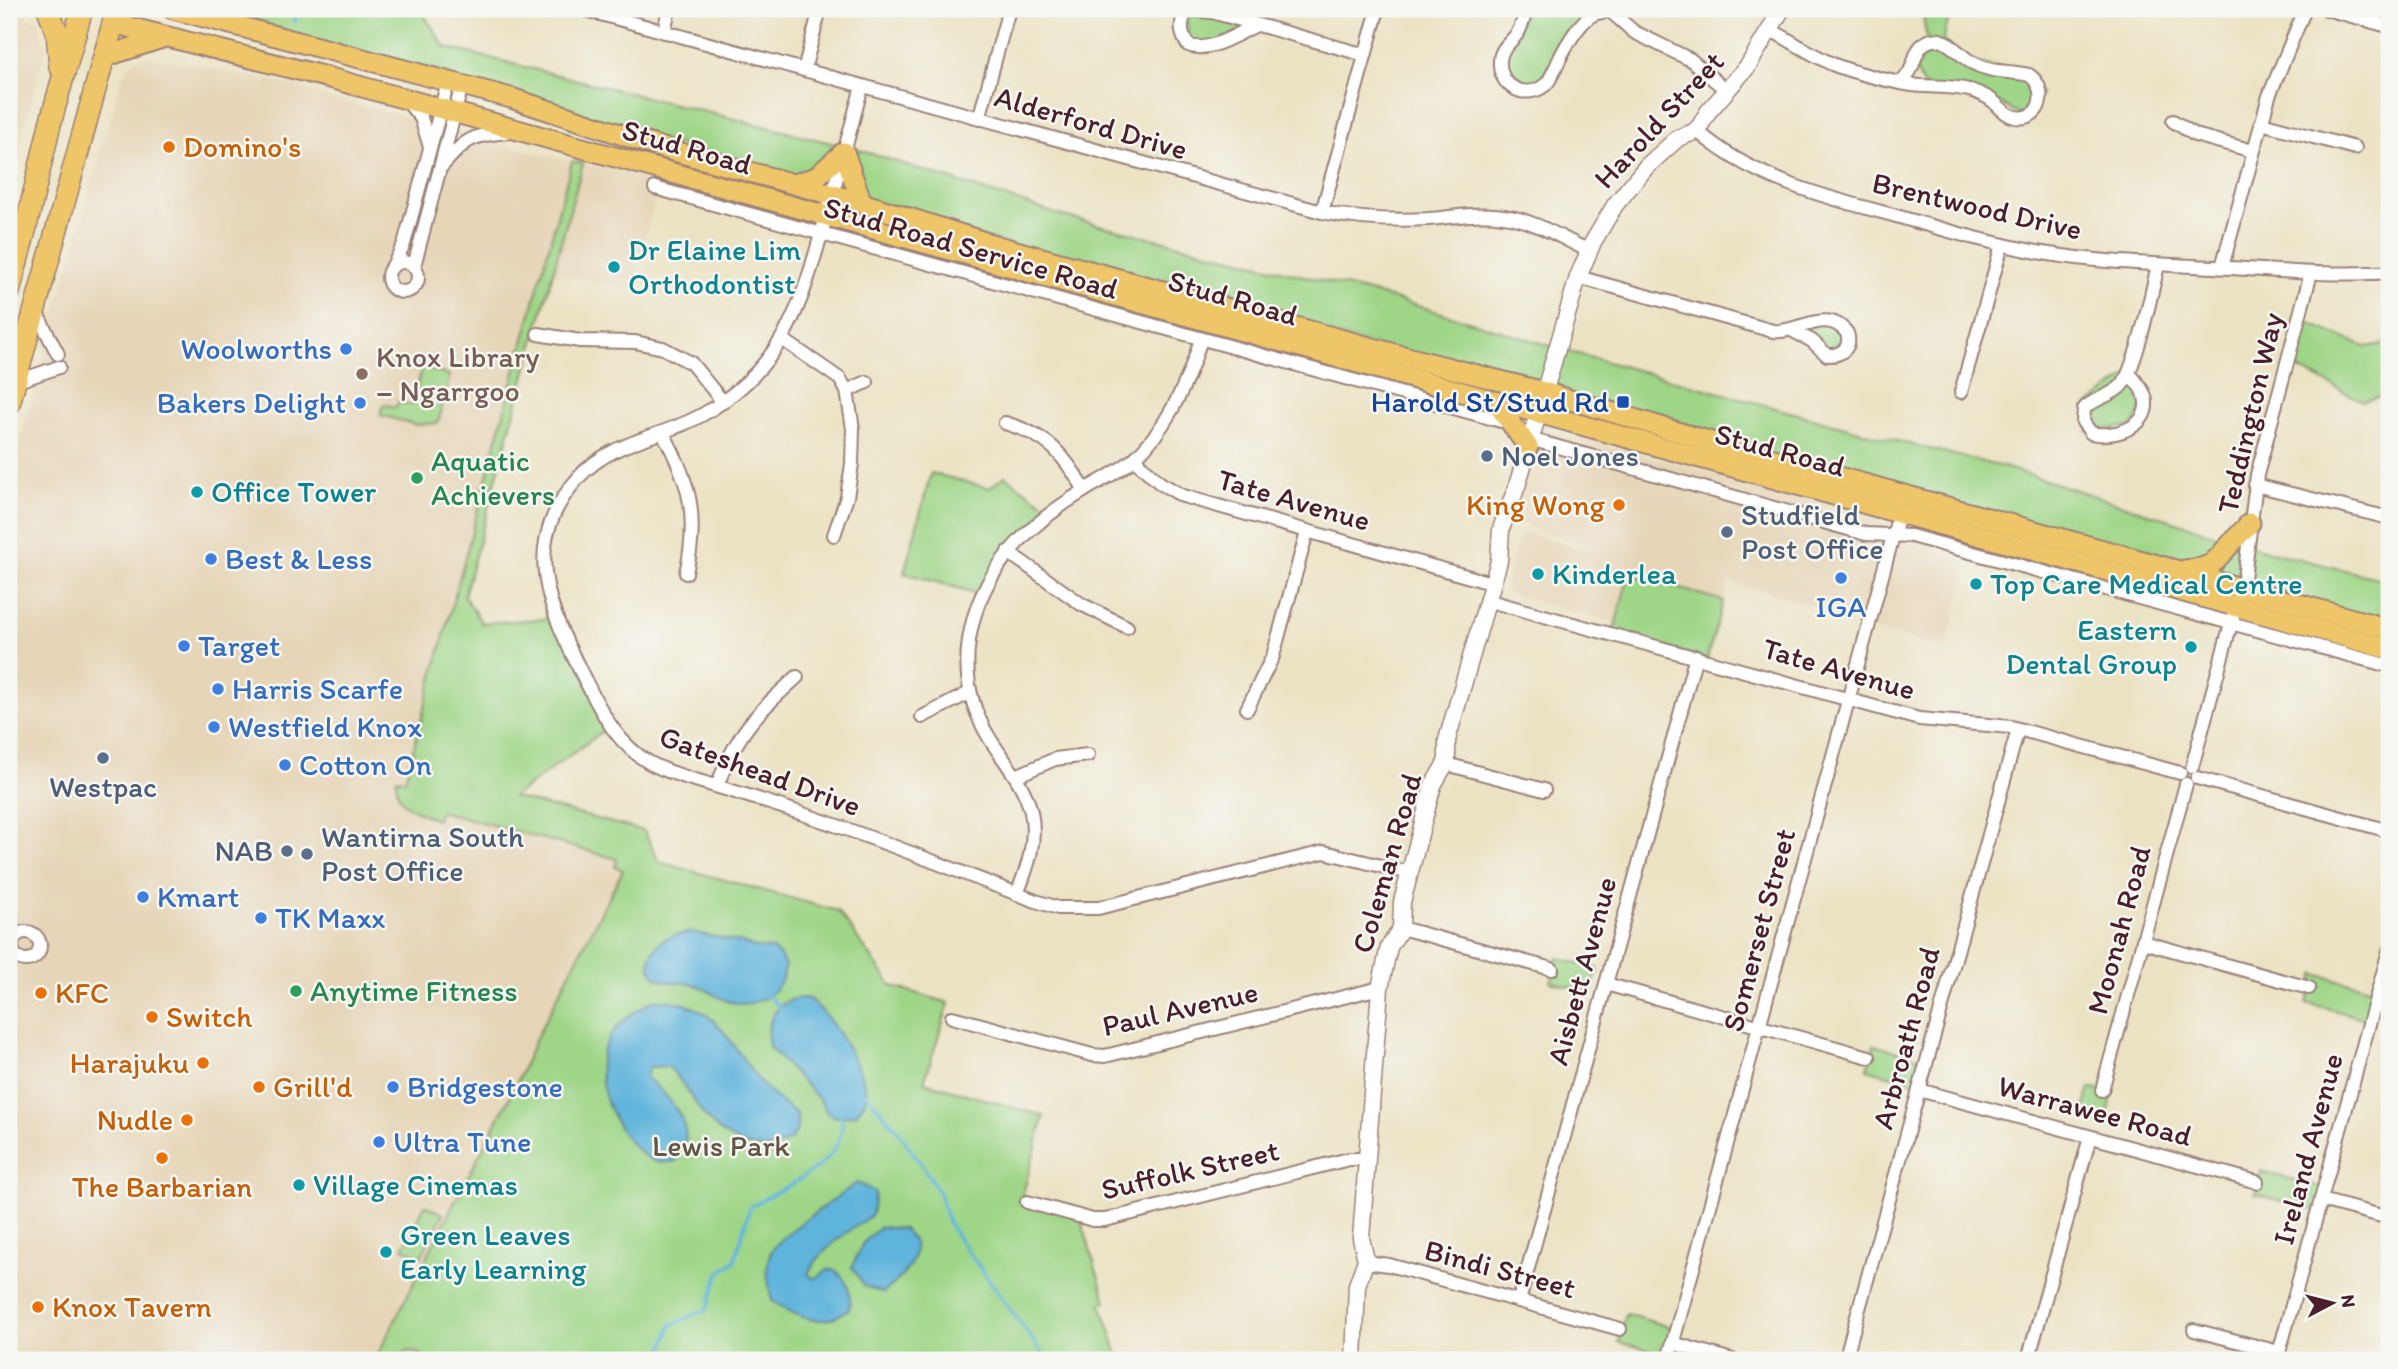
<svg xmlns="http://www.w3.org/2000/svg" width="2398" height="1369" viewBox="0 0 2398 1369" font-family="Itim,sans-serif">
<rect width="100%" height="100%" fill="#f6f6f2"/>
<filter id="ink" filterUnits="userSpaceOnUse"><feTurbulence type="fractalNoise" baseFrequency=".0143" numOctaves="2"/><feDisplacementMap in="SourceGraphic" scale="14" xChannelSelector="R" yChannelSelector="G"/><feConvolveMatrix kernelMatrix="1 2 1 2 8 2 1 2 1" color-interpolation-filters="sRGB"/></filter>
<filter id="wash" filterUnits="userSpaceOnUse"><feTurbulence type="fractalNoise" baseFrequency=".00686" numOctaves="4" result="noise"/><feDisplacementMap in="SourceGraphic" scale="28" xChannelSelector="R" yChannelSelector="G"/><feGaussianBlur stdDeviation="1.57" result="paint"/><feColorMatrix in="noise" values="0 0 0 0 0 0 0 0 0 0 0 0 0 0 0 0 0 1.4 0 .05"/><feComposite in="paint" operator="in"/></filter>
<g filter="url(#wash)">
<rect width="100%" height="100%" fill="#ece3c4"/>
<g fill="#e6d5b7">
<polygon points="9,10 38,22 46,46 9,183"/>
<polygon points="148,56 292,85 327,97 396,114 502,145 572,161 405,780 412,809 423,814 437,819 439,810 618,859 616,867 623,870 534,1042 514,1089 375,1360 9,1360 9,479 122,77 133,60"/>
<polygon points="583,163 657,181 655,188 658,189 631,289 553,273"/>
<polygon points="1534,426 1876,517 1893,535 1972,552 1946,648 1869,628 1870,621 1729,582 1723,601 1629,575 1616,623 1510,594 1505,585 1519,536 1526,533 1590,551 1592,545 1504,520"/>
</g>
<polygon fill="#c9c3b8" points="408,1351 418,1353 427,1360 396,1360"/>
<g fill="#9ed586" stroke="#747a58" stroke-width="2">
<polygon points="172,9 420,9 445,47 863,151 1063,216 1385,296 1571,352 1881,437 2007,468 2267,551 2389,581 2389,629 862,203 851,173 810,180"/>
<polygon points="1526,9 1593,9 1551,78 1522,91 1500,66"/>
<polygon points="1922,9 1951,9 1943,41 1968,61 2021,73 2041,94 2024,116 1990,99 1924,87 1915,68 1927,41"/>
<polygon points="1187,12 1257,25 1213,44 1188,45"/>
<path d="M572 161 583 163 464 596 482 623 555 618 610 726 513 797 644 831 659 862 838 911 892 986 949 1003 924 1082 1044 1116 1021 1201 1080 1216 1106 1302 1101 1304 1120 1360H427L418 1353 408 1351C397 1357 391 1366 376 1358L453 1205 514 1089 534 1042 623 870 615 867 617 859 440 811 437 820C417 812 392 804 397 778L405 780Z"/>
<polygon points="2299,319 2366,347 2389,343 2389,394 2362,401 2287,363"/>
<polygon points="1829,322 1849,338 1831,356 1800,326"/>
<polygon points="422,367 450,376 438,423 416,425 380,415 384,404 396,408 398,402 412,405"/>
<polygon points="2130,374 2146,400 2133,426 2088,431 2087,406"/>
<polygon points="931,473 989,488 1005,476 1053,510 1041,518 982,595 904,573"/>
<polygon points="1629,574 1723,601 1707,659 1613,634"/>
<polygon points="1558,958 1598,969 1591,992 1551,982"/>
<polygon points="2315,974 2379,990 2370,1020 2307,1003"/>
<polygon points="1874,1045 1927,1060 1921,1084 1867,1069"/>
<polygon points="2090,1088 2113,1094 2105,1124 2082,1117"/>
<polygon points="2261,1171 2324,1188 2318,1211 2255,1194"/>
<polygon points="425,1205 443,1214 421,1257 403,1248"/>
<polygon points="1626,1314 1677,1329 1669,1356 1619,1342"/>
</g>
<g fill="#5fb4db" stroke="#546a83" stroke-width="2">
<path d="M691 932 743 943 756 948 772 949 780 956 785 966C782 995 753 1011 725 1000 713 995 705 987 692 984 681 982 664 984 655 976 644 965 654 945 665 939 673 935 683 934 691 932Z"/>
<path d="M806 998C825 1004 868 1076 866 1096 865 1104 860 1109 855 1115L835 1117 828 1114 820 1100 769 1047C764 1020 778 997 806 998Z"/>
<path d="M655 1000C718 1000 727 1042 760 1082 770 1095 784 1104 797 1114 798 1128 797 1138 783 1144 755 1158 721 1136 703 1114 691 1097 683 1081 668 1066L649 1067 646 1077C670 1097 702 1131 676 1161 669 1162 661 1164 655 1161 620 1147 589 1081 605 1046 615 1023 634 1011 655 1000Z"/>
<path d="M857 1183 875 1192 872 1215C847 1232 824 1246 808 1273L811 1277 816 1278 827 1270H835C847 1280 852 1293 849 1309 843 1312 836 1318 829 1319 809 1324 788 1311 772 1301 769 1286 764 1266 771 1252 780 1235 839 1196 857 1183Z"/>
<path d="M880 1227 904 1229C907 1233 912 1238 914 1243 919 1263 897 1282 883 1293L864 1286 852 1267 863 1243Z"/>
</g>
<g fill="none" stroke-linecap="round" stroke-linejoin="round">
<g stroke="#5fb4db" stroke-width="3.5">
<polyline points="289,9 296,22"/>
<polyline points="768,996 779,1006"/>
<polyline points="866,1094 898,1131 929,1176 939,1193 949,1225 1047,1360"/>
<path d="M660 1360 671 1325 707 1309 719 1273 735 1261 750 1207C784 1185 846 1167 842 1117"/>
</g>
</g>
</g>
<g filter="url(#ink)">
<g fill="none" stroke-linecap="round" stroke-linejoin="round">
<defs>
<g id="minor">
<path d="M582 9 1322 212C1356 219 1394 221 1429 219 1454 217 1479 212 1504 216 1534 220 1562 238 1589 251"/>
<path d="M1526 9C1524 18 1522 27 1517 34 1510 43 1500 49 1500 61 1498 86 1525 101 1545 85 1551 80 1552 73 1556 67 1562 52 1579 21 1594 14 1599 12 1605 12 1610 11"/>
<polyline points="1608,9 1634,32 1691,60 1727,91"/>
<polyline points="2326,9 2388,26"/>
<path d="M1257 25C1238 33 1209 54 1188 45 1181 35 1180 24 1185 14L1193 10 1212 12 1365 55"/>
<path d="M1771 30C1791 41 1811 54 1832 64 1854 73 1881 79 1905 84 1926 88 1948 85 1969 90 1977 92 1986 96 1993 101 2000 107 2005 115 2015 117 2042 122 2049 88 2029 75 2007 70 1992 74 1971 62 1957 54 1944 31 1925 43 1912 51 1916 72 1900 83"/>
<polyline points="664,32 669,9"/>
<polyline points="804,70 820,9"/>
<path d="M862 86C850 131 838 175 825 220 802 303 786 364 707 412 665 438 613 439 579 477 517 546 550 610 585 680 602 713 617 744 650 763 670 774 693 779 715 786 753 797 792 810 829 823 899 847 967 875 1036 901L1058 908H1098L1324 852 1410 873"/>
<polyline points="405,99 421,118 430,147"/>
<polyline points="979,119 1009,9"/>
<polyline points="2173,121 2195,135 2253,151"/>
<polyline points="2261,123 2355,148"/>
<path d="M1696 130C1750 178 1821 196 1889 214 1942 229 1995 245 2049 254 2109 264 2170 264 2230 268 2283 271 2336 276 2389 272"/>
<path d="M442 166C469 136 471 136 510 132"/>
<polyline points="655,188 1501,421"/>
<polyline points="1322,212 1378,9"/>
<circle cx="403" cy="277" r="15"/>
<polyline points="394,264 404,244 448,82"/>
<polyline points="414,266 462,85"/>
<polyline points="2222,267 2269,96 2305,9"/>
<path d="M1578 277 1773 331C1797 334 1827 306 1847 333 1852 348 1841 356 1827 355L1812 341 1793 331"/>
<polyline points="35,310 58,354"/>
<polyline points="538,334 580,341 635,342 663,348 691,363 723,402"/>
<polyline points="782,339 840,379 847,391 853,429 852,464 847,497 834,535"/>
<path d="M2130 374C2136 382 2146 392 2146 402 2148 429 2111 438 2091 433L2083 422 2084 409C2094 398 2110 397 2121 386 2136 370 2152 290 2158 265"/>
<polyline points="15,382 59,367"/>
<polyline points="847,391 867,382"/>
<polyline points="1961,392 2002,245"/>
<path d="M1005 423C1049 436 1061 452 1085 490"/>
<path d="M663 433C690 482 699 517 686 573"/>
<polyline points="1530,439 1866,534 1911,536 2389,666"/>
<polyline points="1134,459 1160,483 1183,496 1491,583"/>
<polyline points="2255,485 2389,518"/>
<polyline points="1008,552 1081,604 1127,627"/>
<polyline points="2239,595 2244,578 2257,475 2311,273"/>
<polyline points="1486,600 1919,719 2011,727 2180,773"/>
<polyline points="1247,709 1273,656 1307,532"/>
<polyline points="922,717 969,693"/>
<polyline points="1446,764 1544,790"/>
<polyline points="2192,767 2233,616"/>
<polyline points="1016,776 1055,759 1088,755"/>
<polyline points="2197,778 2389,831"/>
<path d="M717 786C738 731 754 716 797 677"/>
<path d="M1017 894C1028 867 1037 841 1031 812 1024 783 1005 763 990 739 966 701 962 659 974 617 991 560 1033 522 1082 492 1099 481 1119 472 1135 458 1169 426 1188 382 1201 339"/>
<polyline points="1401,928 1552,969"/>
<circle cx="26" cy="946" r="14"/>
<polyline points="2143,942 2309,988"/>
<polyline points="1606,984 1869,1057"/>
<polyline points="2375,1005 2389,1009"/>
<polyline points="952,1017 1092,1055 1105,1056 1380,988"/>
<polyline points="1919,1090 2257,1182"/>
<polyline points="2102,1090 2186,784"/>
<polyline points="2321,1200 2389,1218"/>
<polyline points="1027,1202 1093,1220 1105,1220 1349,1159 1367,1159"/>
<polyline points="1366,1262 1389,1265 1620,1329"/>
<polyline points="1519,1301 1696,656"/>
<polyline points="2194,1330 2279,1352"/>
<polyline points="1673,1343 1732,1360"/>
<polyline points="1668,1360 1899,514"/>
<polyline points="1845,1360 2018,729"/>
<polyline points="2028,1360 2090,1137"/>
<polyline points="2277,1360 2389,951"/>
</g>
<polyline id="tertiary" points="1354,1360 1357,1285 1366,1260 1361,1238 1380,988 1389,947 1401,928 1402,902 1433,785 1447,761 1447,740 1499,561 1501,529 1517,486 1578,277 1593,242 1615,205 1646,167 1678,138 1694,132 1700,126 1708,112 1748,66 1782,9"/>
<g id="primary">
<polyline points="173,9 511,98 656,146 862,203 994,245 1395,354 1544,392 1698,438 2389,629"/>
<polyline points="113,23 330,78 2389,649"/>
<polyline points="104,57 165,37"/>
<polyline points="794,184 816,177 844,152 862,203"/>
<polyline points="1496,402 1528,447"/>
<polyline points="2185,570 2201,568 2212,564 2250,523"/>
</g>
<g id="trunk">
<polyline points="48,9 57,32 60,67"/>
<polyline points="9,292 26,227 50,124 82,9"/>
<polyline points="9,404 117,9"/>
</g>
</defs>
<use href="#minor" stroke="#9b8178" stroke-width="16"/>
<use href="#tertiary" stroke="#9b8178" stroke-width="19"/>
<use href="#primary" stroke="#9b8178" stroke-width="23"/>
<use href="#trunk" stroke="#9b8178" stroke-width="24"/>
<use href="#minor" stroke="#fff" stroke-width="12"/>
<use href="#tertiary" stroke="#fff" stroke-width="16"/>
<use href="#primary" stroke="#eec569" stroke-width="19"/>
<use href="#trunk" stroke="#eec569" stroke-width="21"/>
</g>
</g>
<g fill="#e8710a" stroke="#f6f6f2" stroke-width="2.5">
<circle cx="169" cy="147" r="7"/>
<circle cx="1619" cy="505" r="7"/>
<circle cx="41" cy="993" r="7"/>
<circle cx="152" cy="1017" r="7"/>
<circle cx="203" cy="1063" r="7"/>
<circle cx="259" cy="1087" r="7"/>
<circle cx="187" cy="1120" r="7"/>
<circle cx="162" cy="1158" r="7"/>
<circle cx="38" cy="1307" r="7"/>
</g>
<g fill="#0f9aa8" stroke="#f6f6f2" stroke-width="2.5">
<circle cx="614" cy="267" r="7"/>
<circle cx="197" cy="492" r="7"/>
<circle cx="1538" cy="574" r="7"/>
<circle cx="1976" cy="584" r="7"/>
<circle cx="2191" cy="647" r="7"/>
<circle cx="299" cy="1185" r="7"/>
<circle cx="386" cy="1252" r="7"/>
</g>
<g fill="#3f7fe0" stroke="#f6f6f2" stroke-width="2.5">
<circle cx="346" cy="349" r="7"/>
<circle cx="360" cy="403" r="7"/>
<circle cx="211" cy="559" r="7"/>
<circle cx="1841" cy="578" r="7"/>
<circle cx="184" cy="646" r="7"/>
<circle cx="218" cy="689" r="7"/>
<circle cx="214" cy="727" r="7"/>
<circle cx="285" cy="765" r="7"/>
<circle cx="143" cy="897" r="7"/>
<circle cx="261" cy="918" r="7"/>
<circle cx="393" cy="1087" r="7"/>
<circle cx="379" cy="1142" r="7"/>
</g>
<circle fill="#8d6e63" stroke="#f6f6f2" stroke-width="2.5" cx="362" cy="374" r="7"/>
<rect fill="#1a4fb4" stroke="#f6f6f2" stroke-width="2.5" x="1616" y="395" width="14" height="14" rx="3.5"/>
<g fill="#5c6f8a" stroke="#f6f6f2" stroke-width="2.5">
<circle cx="1487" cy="456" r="7"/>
<circle cx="1727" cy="532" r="7"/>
<circle cx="103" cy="758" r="7"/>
<circle cx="287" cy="851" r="7"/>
<circle cx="307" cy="854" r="7"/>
</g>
<g fill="#2e9e5b" stroke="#f6f6f2" stroke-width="2.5">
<circle cx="417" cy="478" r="7"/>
<circle cx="296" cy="991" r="7"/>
</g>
<g text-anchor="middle" stroke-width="5" stroke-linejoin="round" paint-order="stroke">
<g font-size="30" fill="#4a1f2b" stroke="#f6f6f2">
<text transform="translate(1659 120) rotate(-47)" y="10">Harold Street</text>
<text transform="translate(1091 123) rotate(16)" y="10">Alderford Drive</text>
<text transform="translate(687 147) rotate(16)" y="10">Stud Road</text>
<text transform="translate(1977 206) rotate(13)" y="10">Brentwood Drive</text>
<text transform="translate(971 248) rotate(16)" y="10">Stud Road Service Road</text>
<text transform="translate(1233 298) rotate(16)" y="10">Stud Road</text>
<text transform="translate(2250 413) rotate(-77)" y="10">Teddington Way</text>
<text transform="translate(1780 450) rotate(15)" y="10">Stud Road</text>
<text transform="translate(1294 500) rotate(16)" y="10">Tate Avenue</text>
<text transform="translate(1839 669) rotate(16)" y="10">Tate Avenue</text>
<text transform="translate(760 771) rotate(20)" y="10">Gateshead Drive</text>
<text transform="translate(1387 863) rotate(-74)" y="10">Coleman Road</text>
<text transform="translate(1759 930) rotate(-75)" y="10">Somerset Street</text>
<text transform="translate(2119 930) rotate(-75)" y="10">Moonah Road</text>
<text transform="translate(1582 971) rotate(-75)" y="10">Aisbett Avenue</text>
<text transform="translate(1180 1009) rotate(-13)" y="10">Paul Avenue</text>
<text transform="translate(1906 1038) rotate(-75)" y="10">Arbroath Road</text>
<text transform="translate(2095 1111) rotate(15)" y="10">Warrawee Road</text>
<text transform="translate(2308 1149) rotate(-75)" y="10">Ireland Avenue</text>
<text transform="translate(1190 1170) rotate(-13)" y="10">Suffolk Street</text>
<text transform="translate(1500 1269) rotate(15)" y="10">Bindi Street</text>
</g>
<g font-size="30" fill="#c56008" stroke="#f6f6f2" text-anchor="start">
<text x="183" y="157">Domino's</text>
<text x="1605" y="515" text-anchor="end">King Wong</text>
<text x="55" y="1003">KFC</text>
<text x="166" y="1027">Switch</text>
<text x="189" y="1073" text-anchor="end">Harajuku</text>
<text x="273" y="1097">Grill'd</text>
<text x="173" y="1130" text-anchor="end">Nudle</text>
<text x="162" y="1197" text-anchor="middle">The Barbarian</text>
<text x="52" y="1317">Knox Tavern</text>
</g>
<g font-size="30" fill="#0d838f" stroke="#f6f6f2" text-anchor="start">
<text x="628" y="260">Dr Elaine Lim<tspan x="628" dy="34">Orthodontist</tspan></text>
<text x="211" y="502">Office Tower</text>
<text x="1552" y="584">Kinderlea</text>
<text x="1990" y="594">Top Care Medical Centre</text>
<text x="2177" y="640" text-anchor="end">Eastern<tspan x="2177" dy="34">Dental Group</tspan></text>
<text x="313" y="1195">Village Cinemas</text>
<text x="400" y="1245">Green Leaves<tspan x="400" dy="34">Early Learning</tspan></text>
</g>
<g font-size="30" fill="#366cbe" stroke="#f6f6f2" text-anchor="start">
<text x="332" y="359" text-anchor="end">Woolworths</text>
<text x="346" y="413" text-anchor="end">Bakers Delight</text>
<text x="225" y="569">Best &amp; Less</text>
<text x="1841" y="617" text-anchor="middle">IGA</text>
<text x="198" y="656">Target</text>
<text x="232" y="699">Harris Scarfe</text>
<text x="228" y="737">Westfield Knox</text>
<text x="299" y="775">Cotton On</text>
<text x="157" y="907">Kmart</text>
<text x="275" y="928">TK Maxx</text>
<text x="407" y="1097">Bridgestone</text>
<text x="393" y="1152">Ultra Tune</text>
</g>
<g font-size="30" fill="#785e54" stroke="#f6f6f2" text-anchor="start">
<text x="376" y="367">Knox Library<tspan x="376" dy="34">– Ngarrgoo</tspan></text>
</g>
<g font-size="30" fill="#164399" stroke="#f6f6f2" text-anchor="end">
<text x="1609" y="412">Harold St/Stud Rd</text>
</g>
<g font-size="30" fill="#4e5e75" stroke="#f6f6f2" text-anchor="start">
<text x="1501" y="466">Noel Jones</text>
<text x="1741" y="525">Studfield<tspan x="1741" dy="34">Post Office</tspan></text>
<text x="103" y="797" text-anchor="middle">Westpac</text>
<text x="321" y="847">Wantirna South<tspan x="321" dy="34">Post Office</tspan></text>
<text x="273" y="861" text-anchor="end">NAB</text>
</g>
<g font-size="30" fill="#27864d" stroke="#f6f6f2" text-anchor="start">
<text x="431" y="471">Aquatic<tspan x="431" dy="34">Achievers</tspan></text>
<text x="310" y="1001">Anytime Fitness</text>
</g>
<g font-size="30" fill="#635646" stroke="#f6f6f2">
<text x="721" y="1156">Lewis Park</text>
</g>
</g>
<rect width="2398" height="1369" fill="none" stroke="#f6f6f2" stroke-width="35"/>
<g transform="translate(2332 1303) rotate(83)" stroke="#f6f6f2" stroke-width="5" paint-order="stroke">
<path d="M0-5L12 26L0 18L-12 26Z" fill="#4a1f2b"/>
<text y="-10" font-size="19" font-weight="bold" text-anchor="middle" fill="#4a1f2b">N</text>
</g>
</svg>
